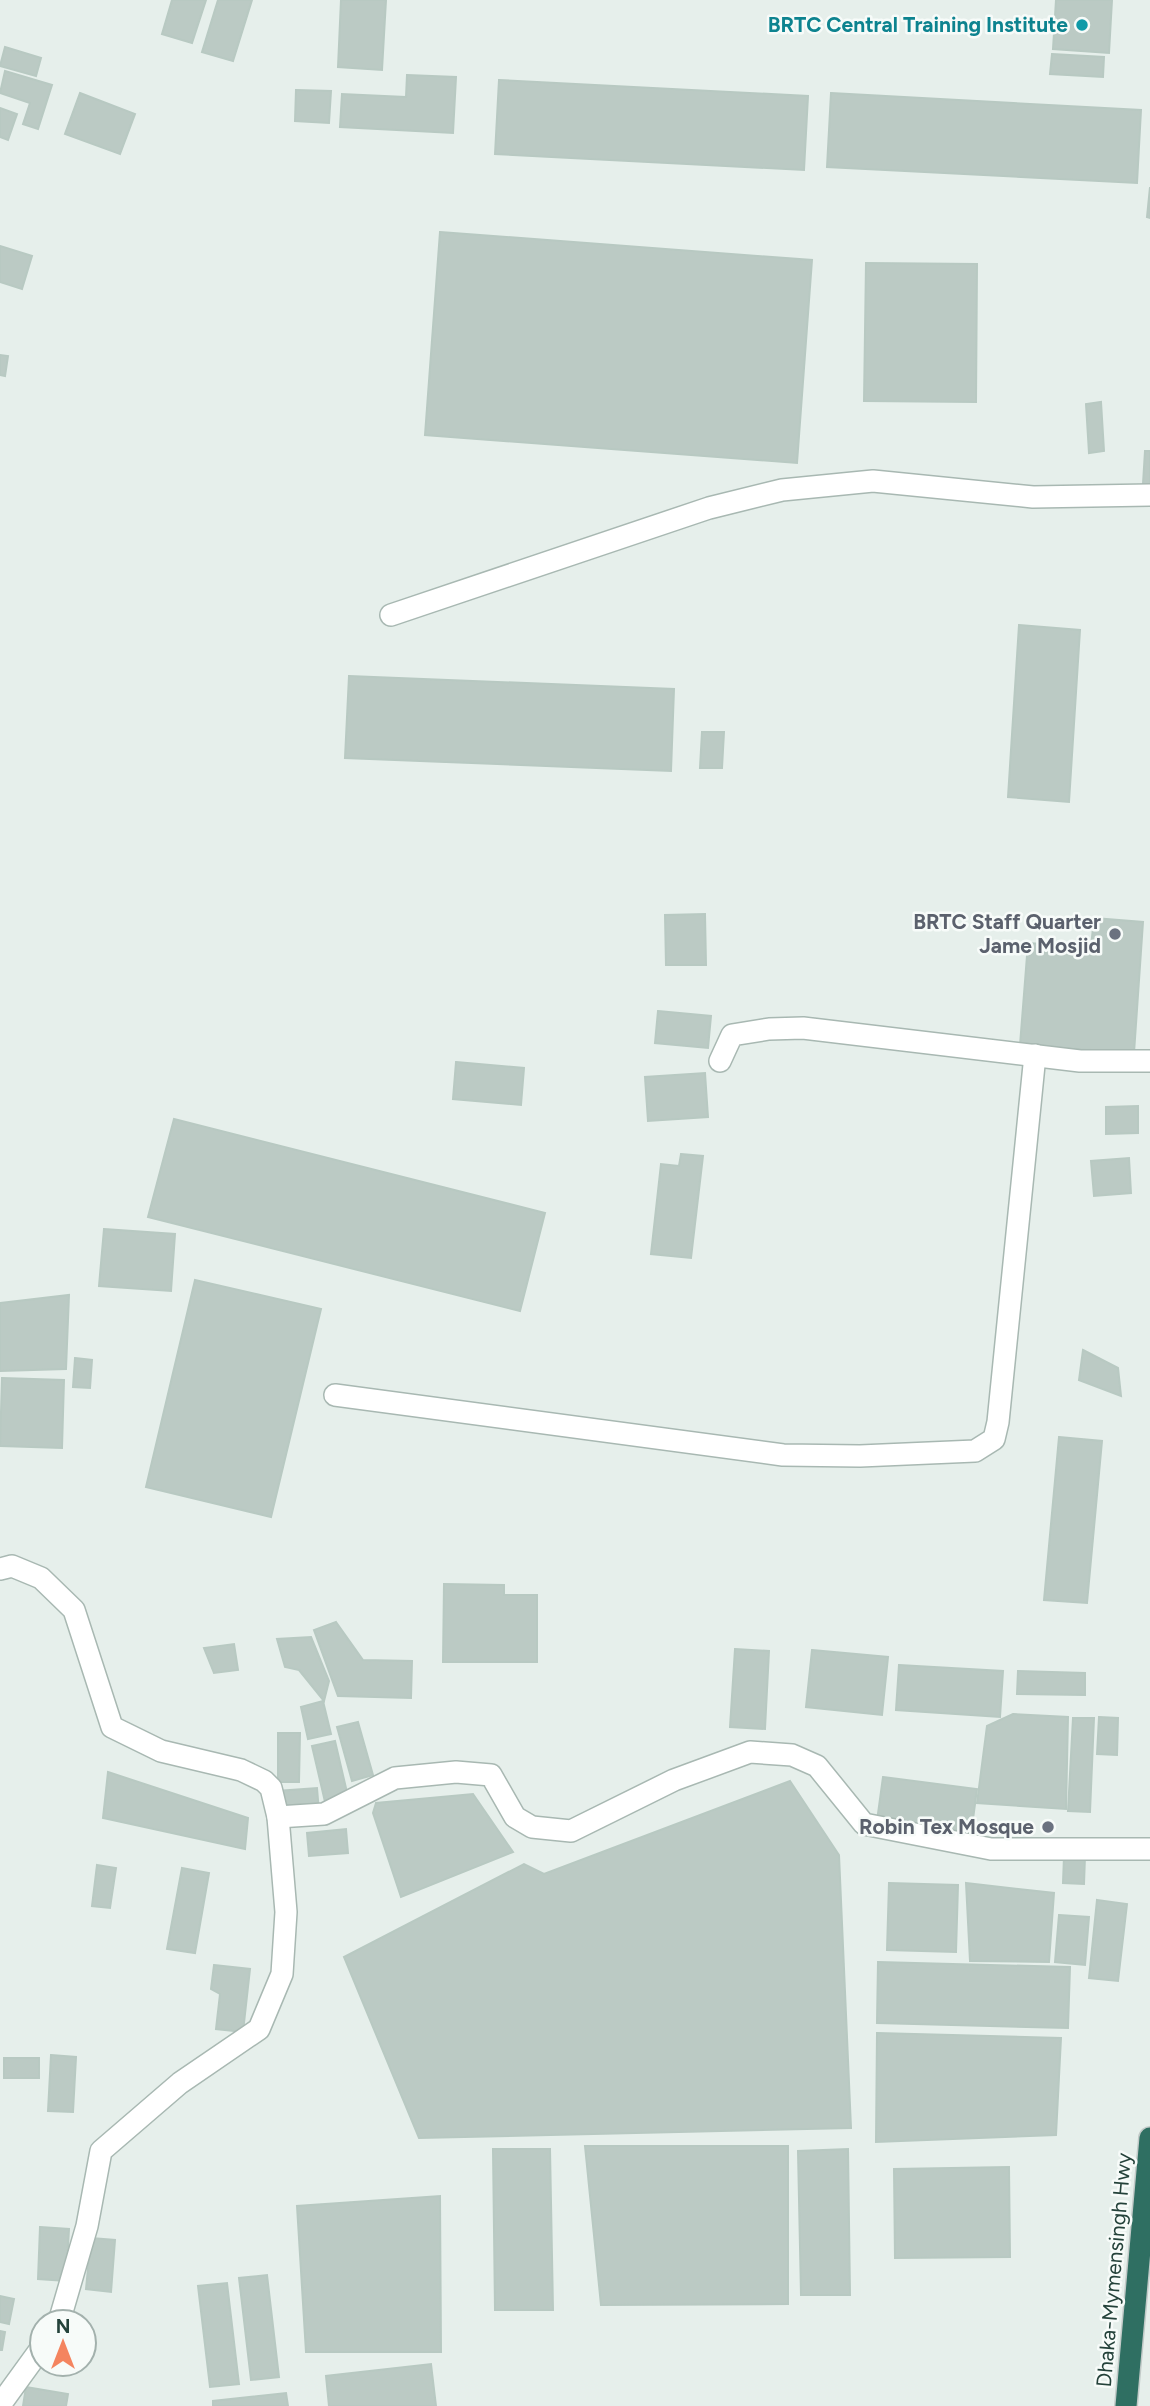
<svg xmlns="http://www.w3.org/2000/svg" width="1150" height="2406" viewBox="0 0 1150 2406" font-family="Figtree,sans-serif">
<rect width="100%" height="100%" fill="#e6efeb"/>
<g fill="#bbcac4" stroke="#b8c9c2" stroke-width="2">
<polygon points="172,0 206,0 192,43 162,34"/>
<polygon points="218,0 252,0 233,61 202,52"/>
<polygon points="341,0 386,0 382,70 338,67"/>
<polygon points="1056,0 1112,0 1109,53 1053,49"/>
<polygon points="5,47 41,58 36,76 0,66"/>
<polygon points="1052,54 1104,57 1103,77 1050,74"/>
<polygon points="5,71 52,85 38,129 23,124 30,103 0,93"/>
<polygon points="407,75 456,77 453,133 340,127 342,94 406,97"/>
<polygon points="499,80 808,96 804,170 495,154"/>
<polygon points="296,90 331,91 329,123 295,121"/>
<polygon points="80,93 135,114 120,154 65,134"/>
<polygon points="831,93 1141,110 1137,183 827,167"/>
<polygon points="0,108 17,114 8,140 0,137"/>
<polygon points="1150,187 1150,218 1147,217"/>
<polygon points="440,232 812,260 797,463 425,435"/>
<polygon points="0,246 32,256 22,289 0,282"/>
<polygon points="866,263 977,264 976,402 864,401"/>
<polygon points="0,355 8,356 5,376 0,375"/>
<polygon points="1101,402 1104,451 1089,453 1086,404"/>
<polygon points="1145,451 1150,451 1150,485 1143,484"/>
<polygon points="1019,625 1080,630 1069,802 1008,797"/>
<polygon points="349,676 674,689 671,771 345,758"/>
<polygon points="702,732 724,732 722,768 700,768"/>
<polygon points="705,914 706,965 666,965 665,915"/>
<polygon points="1094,918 1143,922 1134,1053 1020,1045 1028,943 1091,947"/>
<polygon points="658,1011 711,1016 708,1048 655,1043"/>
<polygon points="456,1062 524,1068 521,1105 453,1099"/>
<polygon points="705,1073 708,1117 648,1121 645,1077"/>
<polygon points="1138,1106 1138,1133 1106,1134 1106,1107"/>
<polygon points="174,1119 545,1213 520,1311 148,1217"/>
<polygon points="681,1154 703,1156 691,1258 651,1254 661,1164 679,1166"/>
<polygon points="1129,1158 1131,1193 1094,1196 1091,1161"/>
<polygon points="104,1229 175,1234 171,1291 99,1286"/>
<polygon points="195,1280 321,1309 271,1517 146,1487"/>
<polygon points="69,1295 66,1369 0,1371 0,1303"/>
<polygon points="1083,1350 1118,1368 1121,1396 1079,1380"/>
<polygon points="75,1358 92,1360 90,1388 73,1387"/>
<polygon points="2,1378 64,1380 62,1448 0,1446"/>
<polygon points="1059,1437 1102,1441 1087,1603 1044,1600"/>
<polygon points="444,1584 504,1585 504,1595 537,1595 537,1662 443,1662"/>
<polygon points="336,1622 363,1660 412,1661 411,1698 338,1696 314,1630"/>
<polygon points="311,1637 329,1681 324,1701 299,1670 285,1667 277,1639"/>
<polygon points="234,1644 238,1670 214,1673 204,1648"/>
<polygon points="735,1649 769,1651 765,1729 730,1727"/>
<polygon points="812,1650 888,1657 882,1715 806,1707"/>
<polygon points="899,1665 1003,1671 1000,1717 896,1710"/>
<polygon points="1018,1671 1085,1673 1085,1695 1017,1694"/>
<polygon points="323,1701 331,1734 308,1739 301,1707"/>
<polygon points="1013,1714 1068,1717 1066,1809 977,1803 987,1726"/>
<polygon points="1099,1717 1118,1718 1117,1755 1097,1754"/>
<polygon points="1073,1718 1094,1718 1090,1812 1068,1811"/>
<polygon points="358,1722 373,1775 352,1781 337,1727"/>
<polygon points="278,1733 300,1733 299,1782 278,1782"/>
<polygon points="335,1741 349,1801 326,1806 312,1746"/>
<polygon points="108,1772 248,1818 245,1849 103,1818"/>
<polygon points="883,1777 977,1789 971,1834 877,1821"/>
<polygon points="790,1781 839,1855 851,2128 419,2138 344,1957 524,1864 544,1874"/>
<polygon points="317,1788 319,1812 280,1815 277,1791"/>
<polygon points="473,1794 513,1852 401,1897 373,1813 376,1803"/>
<polygon points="346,1829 348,1853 309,1856 307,1833"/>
<polygon points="1064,1856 1085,1856 1084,1884 1063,1883"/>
<polygon points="97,1865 116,1868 110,1908 92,1906"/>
<polygon points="182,1868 209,1873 195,1953 167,1949"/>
<polygon points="889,1883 958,1885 956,1952 887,1950"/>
<polygon points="966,1883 1054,1893 1049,1962 970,1961"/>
<polygon points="1097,1900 1127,1904 1118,1981 1089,1978"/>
<polygon points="1059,1915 1089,1917 1085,1965 1055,1962"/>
<polygon points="878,1962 1070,1967 1068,2028 877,2023"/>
<polygon points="214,1965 250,1969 243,2032 216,2029 220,1994 211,1989"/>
<polygon points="877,2033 1061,2038 1056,2135 876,2142"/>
<polygon points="51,2055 76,2057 73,2112 48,2111"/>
<rect x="4" y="2058" width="35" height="20"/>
<polygon points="585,2146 788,2146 788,2304 601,2305"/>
<polygon points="493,2149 550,2149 553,2310 495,2310"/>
<polygon points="848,2149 850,2295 801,2295 798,2151"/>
<polygon points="1009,2167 1010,2257 895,2258 894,2169"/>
<polygon points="440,2196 441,2352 306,2352 297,2206"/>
<polygon points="40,2227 69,2229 66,2281 38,2279"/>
<polygon points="91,2238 115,2240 111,2292 86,2289"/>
<polygon points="267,2275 279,2377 251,2380 239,2278"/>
<polygon points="227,2283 239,2384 210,2387 198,2286"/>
<polygon points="0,2296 14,2299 9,2324 0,2322"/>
<polygon points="0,2331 5,2332 2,2350 0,2350"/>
<polygon points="51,2364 72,2364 71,2374 50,2371"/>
<polygon points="431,2364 436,2406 329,2406 326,2376"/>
<polygon points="26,2387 68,2394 66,2406 23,2406"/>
<polygon points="286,2393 288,2406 213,2406 213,2401"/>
</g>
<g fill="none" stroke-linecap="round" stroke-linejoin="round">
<defs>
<g id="minor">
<polyline points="391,615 709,508 782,490 873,481 1033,497 1150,495"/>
<polyline points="720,1061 732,1035 769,1029 803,1028 1080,1061 1150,1061"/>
<polyline points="335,1395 783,1455 860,1456 975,1451 994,1439 998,1422 1035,1055"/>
<polyline points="0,1569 12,1566 41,1578 74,1610 112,1727 161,1751 241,1770 264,1781 271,1788 278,1817 324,1814 395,1778 456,1772 491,1775 515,1817 532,1827 571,1831 674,1780 750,1752 792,1755 817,1766 864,1824 991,1849 1150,1849"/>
<polyline points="59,2322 87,2226 101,2151 180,2083 259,2029 282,1974 286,1912 278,1817"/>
<polyline points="0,2405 42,2347"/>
</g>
<polyline id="highway" points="1126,2406 1150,2138"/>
</defs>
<use href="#minor" stroke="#a8b8b2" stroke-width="24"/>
<use href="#highway" stroke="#c2cac8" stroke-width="24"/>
<use href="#minor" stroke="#fff" stroke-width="21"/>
<use href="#highway" stroke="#2f6f62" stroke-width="21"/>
</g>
<circle fill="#0f9aa8" stroke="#f7fbf9" stroke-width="2.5" cx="1082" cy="25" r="7"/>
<g fill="#6b7280" stroke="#f7fbf9" stroke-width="2.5">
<circle cx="1115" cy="934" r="7"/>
<circle cx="1048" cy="1827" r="7"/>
</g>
<g text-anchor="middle" stroke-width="5" stroke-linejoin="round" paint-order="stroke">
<g font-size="21" font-weight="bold" fill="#0d838f" stroke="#f7fbf9" text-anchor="end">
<text x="1068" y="32">BRTC Central Training Institute</text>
</g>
<g font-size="21" font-weight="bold" fill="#5b616d" stroke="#f7fbf9" text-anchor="end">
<text x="1101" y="929">BRTC Staff Quarter<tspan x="1101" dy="24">Jame Mosjid</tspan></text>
<text x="1034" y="1834">Robin Tex Mosque</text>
</g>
<g font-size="21" fill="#24423a" stroke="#f7fbf9">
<text transform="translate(1114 2270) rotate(-85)" y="7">Dhaka-Mymensingh Hwy</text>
</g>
</g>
<g transform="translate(63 2343)"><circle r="33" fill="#f7fbf9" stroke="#a3b1ad" stroke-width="2"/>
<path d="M0-5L12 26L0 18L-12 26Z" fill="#f4845f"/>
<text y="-10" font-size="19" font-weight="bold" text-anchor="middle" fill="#24423a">N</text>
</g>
</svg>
